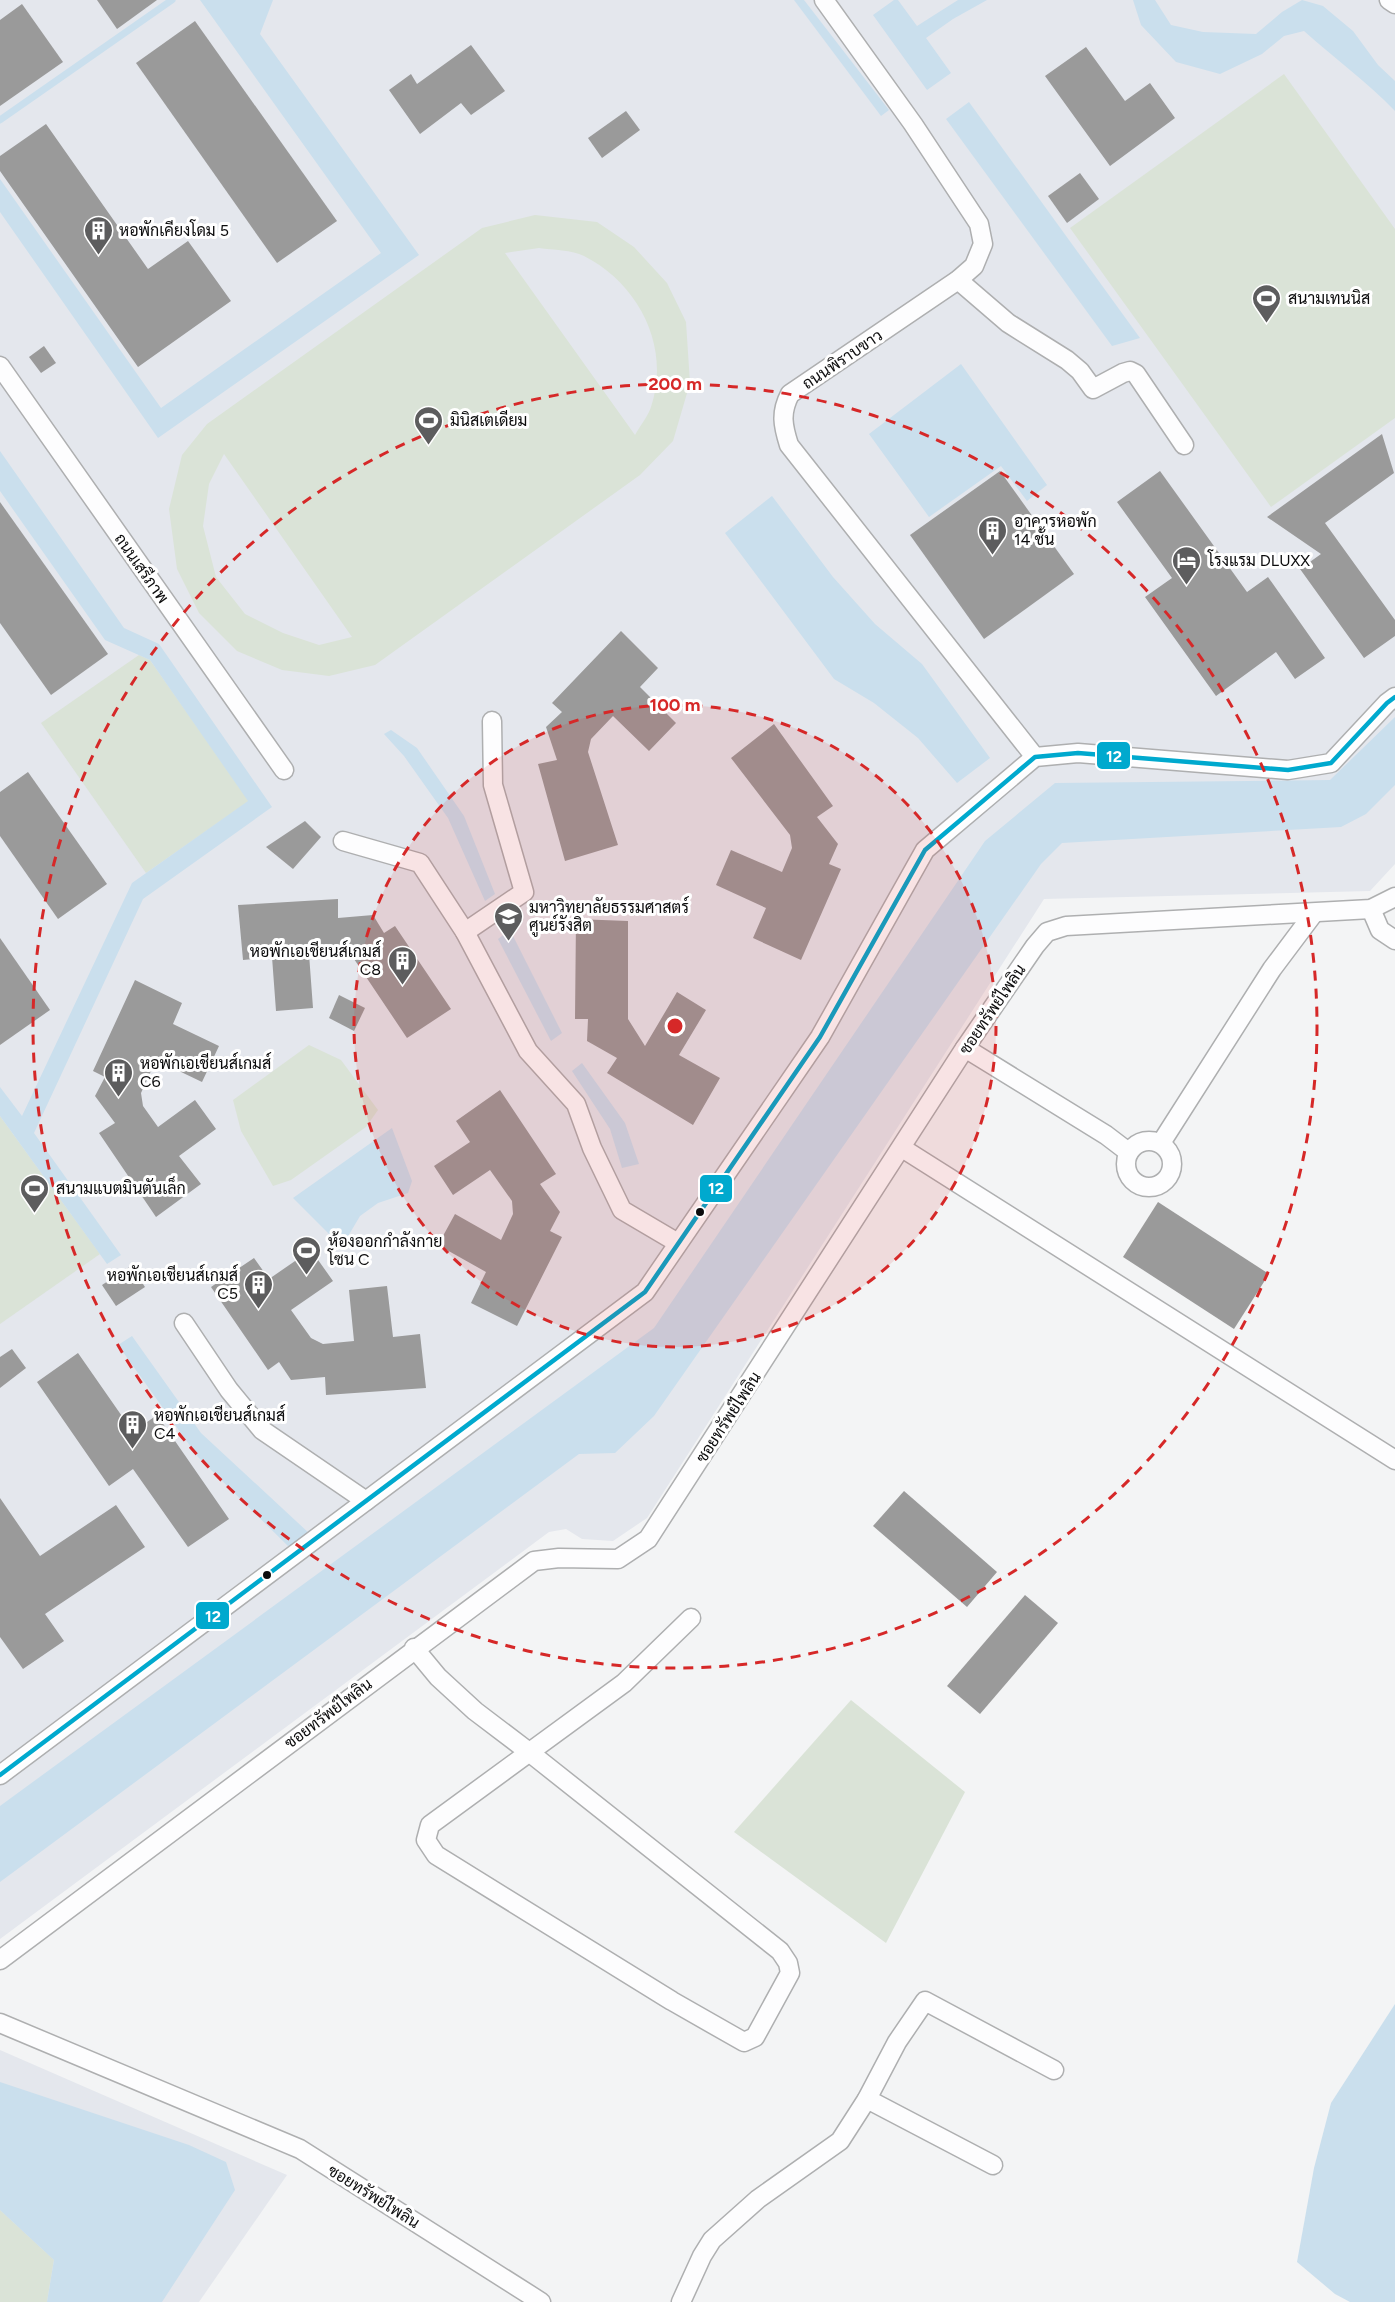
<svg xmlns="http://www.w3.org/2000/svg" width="1395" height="2302" viewBox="0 0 1395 2302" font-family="Figtree,Sarabun,sans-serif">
<rect width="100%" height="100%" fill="#f3f4f5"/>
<g fill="#e4e7ed">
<polygon points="0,0 1395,0 1395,864 1370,891 1044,899 647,1518 613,1541 582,1539 566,1529 549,1532 0,1939"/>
<polygon points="0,2050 287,2175 199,2302 0,2302"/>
</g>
<g fill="#dae3d7" fill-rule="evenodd">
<polygon points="1284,74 1395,229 1395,418 1271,507 1070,228"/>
<path d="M535 215 597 222 634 247 667 283 686 322 690 383 673 441 640 475 375 665 329 676 282 670 237 651 199 613 177 569 169 509 182 455 207 424 482 228ZM539 248C553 250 572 250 584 256 639 284 671 347 651 407 648 416 640 426 635 435L505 253ZM224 454 352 637 319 645 283 633 245 614 216 577 203 526 209 484Z"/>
<polygon points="139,655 150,660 249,801 146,873 41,723"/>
<polygon points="309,1045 341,1060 378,1110 366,1127 291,1180 273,1186 241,1131 233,1100"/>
<polygon points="0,1116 100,1254 0,1324"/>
<polygon points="851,1700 965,1792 886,1943 734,1832"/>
<polygon points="0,2210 54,2260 47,2302 0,2302"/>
</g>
<g fill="#cadfed">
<polygon points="200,0 273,0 260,34 419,255 158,438 0,212 0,179 161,408 381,253"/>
<polygon points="794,0 804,0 889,110 881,116"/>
<polygon points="894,0 898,0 917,26 958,0 987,0 953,19 926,38 951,73 927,90 873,15"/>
<path d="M1133 0H1155L1171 25 1203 32 1256 34 1282 12 1302 0 1323 6 1353 31 1378 65 1395 81V111C1367 82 1334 58 1304 31L1284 36 1262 54 1220 74 1176 62 1141 25Z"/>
<polygon points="969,102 1140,338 1112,346 946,119"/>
<polygon points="961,364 1047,485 1027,501 1001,466 929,517 869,434"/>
<polygon points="0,451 124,628 159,644 272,807 143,899 34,1133 121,1255 107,1264 0,1116 0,1087 22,1116 132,883 248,801 150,660 105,640 0,491"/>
<polygon points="772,496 833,577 875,624 922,664 990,758 957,783 918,738 874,703 834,679 725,533"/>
<polygon points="1395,717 1395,785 1366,814 1341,827 1062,843 1041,864 654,1416 615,1453 579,1454 0,1882 0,1806 654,1328 985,841 1055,783 1330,780"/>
<polygon points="391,730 417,748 464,816 495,894 485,901 448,818 404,756 384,734"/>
<polygon points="510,930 562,1033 551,1041 498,939"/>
<polygon points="582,1063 625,1123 639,1164 622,1168 610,1129 572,1071"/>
<polygon points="392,1128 412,1181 408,1193 378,1203 360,1216 347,1238 334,1239 293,1198"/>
<polygon points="132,1336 201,1433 310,1534 291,1549 198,1457 118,1345"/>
<polygon points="1395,2004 1395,2302 1350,2302 1335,2294 1297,2262 1314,2168 1331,2103"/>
<polygon points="0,2082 189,2145 226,2162 235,2190 162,2302 47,2302 54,2260 0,2210"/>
</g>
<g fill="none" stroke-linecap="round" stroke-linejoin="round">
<polyline stroke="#cadfed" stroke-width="7" points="0,120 172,0"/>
</g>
<g fill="#9a9a9a">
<polygon points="97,0 157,0 117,29"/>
<polygon points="22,4 63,62 0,106 0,20"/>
<polygon points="195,21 337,221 277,263 136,63"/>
<polygon points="471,45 505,91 471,115 461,103 420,134 389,90 411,74 417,84"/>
<polygon points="1086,47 1125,101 1150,83 1175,118 1110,166 1045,76"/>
<polygon points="626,111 640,130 602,158 588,138"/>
<polygon points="46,124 148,269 188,241 231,301 138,367 0,171 0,156"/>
<polygon points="1080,173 1099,199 1067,223 1048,196"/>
<polygon points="44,346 56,363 41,373 29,357"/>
<polygon points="1382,434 1394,473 1325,523 1395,620 1395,636 1364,658 1300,569 1321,554 1267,517"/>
<polygon points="1000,471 1074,574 984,639 910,535"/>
<polygon points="1160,471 1247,592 1268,577 1325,658 1295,679 1276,652 1216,696 1145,597 1172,578 1117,502"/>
<polygon points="0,502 108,654 51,695 0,623"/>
<polygon points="621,631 658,668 640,687 676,723 649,751 613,716 591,739 588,752 618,845 565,861 538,764 557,760 546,727 562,712 552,703"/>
<polygon points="774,724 833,806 817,817 838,844 829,864 841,869 801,960 753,938 766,908 716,885 731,850 782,872 792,848 790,835 731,758"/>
<polygon points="28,772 107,884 58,919 0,836 0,792"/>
<polygon points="305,821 321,837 293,869 266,847"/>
<polygon points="338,899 338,918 373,915 384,933 395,926 451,1009 407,1038 352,956 340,951 309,954 313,1008 276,1011 272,957 243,960 238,905"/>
<polygon points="576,919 628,921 628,1019 645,1046 677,992 706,1010 679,1055 720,1078 693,1125 607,1073 617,1058 587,1041 588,1019 575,1019"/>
<polygon points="0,938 50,1010 0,1045"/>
<polygon points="135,980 182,1003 173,1024 219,1046 202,1082 156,1060 141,1093 143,1106 158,1127 195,1100 216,1129 179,1156 201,1184 156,1217 99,1133 115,1123 95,1096 105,1077 93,1071"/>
<polygon points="339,995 365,1008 354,1031 329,1018"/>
<polygon points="500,1090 556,1174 540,1184 560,1212 550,1231 562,1237 517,1326 471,1303 486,1272 438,1245 455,1214 501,1240 513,1214 512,1201 490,1170 453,1195 434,1166 470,1142 456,1121"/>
<polygon points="1158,1202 1269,1274 1234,1329 1123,1257"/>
<polygon points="311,1250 333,1281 291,1310 311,1338 323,1344 354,1341 349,1290 387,1286 393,1337 420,1334 426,1388 326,1395 325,1377 291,1380 279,1362 268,1370 211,1287 254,1258 269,1279"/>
<polygon points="131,1266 145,1287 116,1306 102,1285"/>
<polygon points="12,1349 26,1368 0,1388 0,1357"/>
<polygon points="78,1353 133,1432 157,1415 229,1519 188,1547 133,1469 109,1486 37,1382"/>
<polygon points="904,1491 997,1572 967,1607 873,1526"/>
<polygon points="0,1498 40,1556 116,1505 145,1547 45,1614 64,1641 23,1669 0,1637"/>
<polygon points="1025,1595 1058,1623 980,1714 947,1686"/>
</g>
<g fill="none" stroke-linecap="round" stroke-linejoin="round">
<defs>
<g id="minor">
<path d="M824 0 913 124 979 224 983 244 974 266 958 280 790 394C780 413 783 426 789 445L1035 757"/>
<polyline points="1389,0 1395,4"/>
<polyline points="958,280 1008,323 1067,360 1080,371 1093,389 1123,373 1130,371 1136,374 1184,445"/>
<polyline points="0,366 284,770"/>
<polyline points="343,841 420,863 465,932 528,1051 576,1104 592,1148 622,1210 678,1243"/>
<polyline points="1371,909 1380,930 1395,940"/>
<polyline points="465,932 524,892 493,785 492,721"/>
<polyline points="965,1048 1106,1135 1127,1151"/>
<circle cx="1149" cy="1164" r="23"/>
<polyline points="1161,1143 1272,969 1314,913"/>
<polyline points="902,1148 1395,1460"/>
<polyline points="184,1323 229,1390 262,1430 366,1501"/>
<polyline points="414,1648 438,1677 475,1711 529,1752 780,1951 788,1963 790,1973 755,2037 744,2042 672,2001 436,1855 426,1840 430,1825 624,1683 691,1618"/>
<polyline points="0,1775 645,1292 820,1037 925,850 1035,757 1078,753 1288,770 1331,763 1387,703 1395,697"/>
<polyline points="0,1960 534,1561 559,1558 618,1559 648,1539 965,1048 1035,946 1047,932 1066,926 1371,909 1395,897"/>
<polyline points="0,2023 300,2149 541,2302"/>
<polyline points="867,2099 993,2165"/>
<polyline points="681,2302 702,2256 712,2240 758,2199 840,2141 867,2099 897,2042 925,2001 1054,2070"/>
</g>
</defs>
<use href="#minor" stroke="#aeafb0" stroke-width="21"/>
<use href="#minor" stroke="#fdfdfe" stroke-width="18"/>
<defs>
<polyline id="bus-1" points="0,1775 645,1292 820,1037 925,850 1035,757 1078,753 1288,770 1331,763 1387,703 1395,697"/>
</defs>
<use href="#bus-1" stroke="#fff" stroke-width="9"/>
<use href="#bus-1" stroke="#00a9ce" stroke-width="4.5"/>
</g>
<circle cx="675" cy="1026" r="321" fill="#d62828" fill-opacity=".12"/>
<g fill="none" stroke="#d62828" stroke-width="3" stroke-dasharray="10 8">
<circle cx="675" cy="1026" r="321"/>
<circle cx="675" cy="1026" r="642"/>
</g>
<defs>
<symbol id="building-pin" viewBox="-11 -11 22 30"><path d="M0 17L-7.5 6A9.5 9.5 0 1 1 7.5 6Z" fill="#5d5d5e" stroke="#fff"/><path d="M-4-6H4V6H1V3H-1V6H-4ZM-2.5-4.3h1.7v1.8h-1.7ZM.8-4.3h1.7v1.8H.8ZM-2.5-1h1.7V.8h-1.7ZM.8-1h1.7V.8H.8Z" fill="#fff"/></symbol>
<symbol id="stadium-pin" viewBox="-11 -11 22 30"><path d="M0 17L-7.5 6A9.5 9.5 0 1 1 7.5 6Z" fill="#5d5d5e" stroke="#fff"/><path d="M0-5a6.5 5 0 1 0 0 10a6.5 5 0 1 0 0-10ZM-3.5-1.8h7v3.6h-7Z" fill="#fff"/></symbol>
<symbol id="hotel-pin" viewBox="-11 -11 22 30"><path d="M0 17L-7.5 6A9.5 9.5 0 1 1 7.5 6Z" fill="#5d5d5e" stroke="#fff"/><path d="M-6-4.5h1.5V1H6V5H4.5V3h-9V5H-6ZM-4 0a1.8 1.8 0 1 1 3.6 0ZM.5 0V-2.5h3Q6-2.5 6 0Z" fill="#fff"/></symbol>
<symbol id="university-pin" viewBox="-11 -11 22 30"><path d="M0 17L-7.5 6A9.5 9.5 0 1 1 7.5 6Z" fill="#5d5d5e" stroke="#fff"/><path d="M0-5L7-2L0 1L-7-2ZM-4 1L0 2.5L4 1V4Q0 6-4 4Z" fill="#fff"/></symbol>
</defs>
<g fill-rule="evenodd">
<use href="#building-pin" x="82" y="214" width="33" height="45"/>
<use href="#stadium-pin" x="1250" y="282" width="33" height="45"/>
<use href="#stadium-pin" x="412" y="404" width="33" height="45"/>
<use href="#building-pin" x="976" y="514" width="33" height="45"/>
<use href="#hotel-pin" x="1170" y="544" width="33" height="45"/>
<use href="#university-pin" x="492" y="900" width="33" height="45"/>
<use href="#building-pin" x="386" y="944" width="33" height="45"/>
<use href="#building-pin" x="102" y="1056" width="33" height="45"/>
<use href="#stadium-pin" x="18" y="1172" width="33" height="45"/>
<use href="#stadium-pin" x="290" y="1234" width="33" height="45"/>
<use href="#building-pin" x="242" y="1268" width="33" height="45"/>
<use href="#building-pin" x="116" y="1408" width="33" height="45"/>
</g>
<g fill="#0c0c0d" stroke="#fff" stroke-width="2">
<circle cx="700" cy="1212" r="5"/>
<circle cx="267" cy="1575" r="5"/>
</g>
<g text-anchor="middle" stroke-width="6" stroke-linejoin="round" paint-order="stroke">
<g font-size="16" fill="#0c0c0d" stroke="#fff" text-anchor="start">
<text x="119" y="236">หอพักเคียงโดม 5</text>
<text x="1288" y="304">สนามเทนนิส</text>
<text x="450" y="426">มินิสเตเดียม</text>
<text x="1014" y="527">อาคารหอพัก<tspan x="1014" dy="18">14 ชั้น</tspan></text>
<text x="1208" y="566">โรงแรม DLUXX</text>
<text x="529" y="913">มหาวิทยาลัยธรรมศาสตร์<tspan x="529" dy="18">ศูนย์รังสิต</tspan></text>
<text x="381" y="957" text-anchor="end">หอพักเอเชียนส์เกมส์<tspan x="381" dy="18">C8</tspan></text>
<text x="140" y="1069">หอพักเอเชียนส์เกมส์<tspan x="140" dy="18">C6</tspan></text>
<text x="56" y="1194">สนามแบตมินตันเล็ก</text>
<text x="328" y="1247">ห้องออกกำลังกาย<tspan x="328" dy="18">โซน C</tspan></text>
<text x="238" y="1281" text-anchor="end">หอพักเอเชียนส์เกมส์<tspan x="238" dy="18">C5</tspan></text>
<text x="154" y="1421">หอพักเอเชียนส์เกมส์<tspan x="154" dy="18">C4</tspan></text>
</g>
<g font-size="16" fill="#0c0c0d" stroke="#fff">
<text transform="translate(842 359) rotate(-34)" y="6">ถนนพิราบขาว</text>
<text transform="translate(142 568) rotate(55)" y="6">ถนนเสรีภาพ</text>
<text transform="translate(992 1009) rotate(-56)" y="6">ซอยทรัพย์ไพลิน</text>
<text transform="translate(728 1417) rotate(-57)" y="6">ซอยทรัพย์ไพลิน</text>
<text transform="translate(328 1713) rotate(-37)" y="6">ซอยทรัพย์ไพลิน</text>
<text transform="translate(374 2196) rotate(32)" y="6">ซอยทรัพย์ไพลิน</text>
</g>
</g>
<circle cx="675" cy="1026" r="9" fill="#d62828" stroke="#fff" stroke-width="3"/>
<g font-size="18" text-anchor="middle" font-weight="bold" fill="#d62828" stroke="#fff" stroke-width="6" stroke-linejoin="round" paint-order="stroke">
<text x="675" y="390">200 m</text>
<text x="675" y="711">100 m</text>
</g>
<g stroke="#fff" stroke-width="2">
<rect x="1096" y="741" width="35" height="29" rx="6" fill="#00a9ce"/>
<rect x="699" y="1174" width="34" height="29" rx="6" fill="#00a9ce"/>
<rect x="195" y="1601" width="35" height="29" rx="6" fill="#00a9ce"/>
</g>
<g font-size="16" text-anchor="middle" font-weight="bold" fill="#fff">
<text x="1114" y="762">12</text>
<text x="716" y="1194">12</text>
<text x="213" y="1622">12</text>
</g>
</svg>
